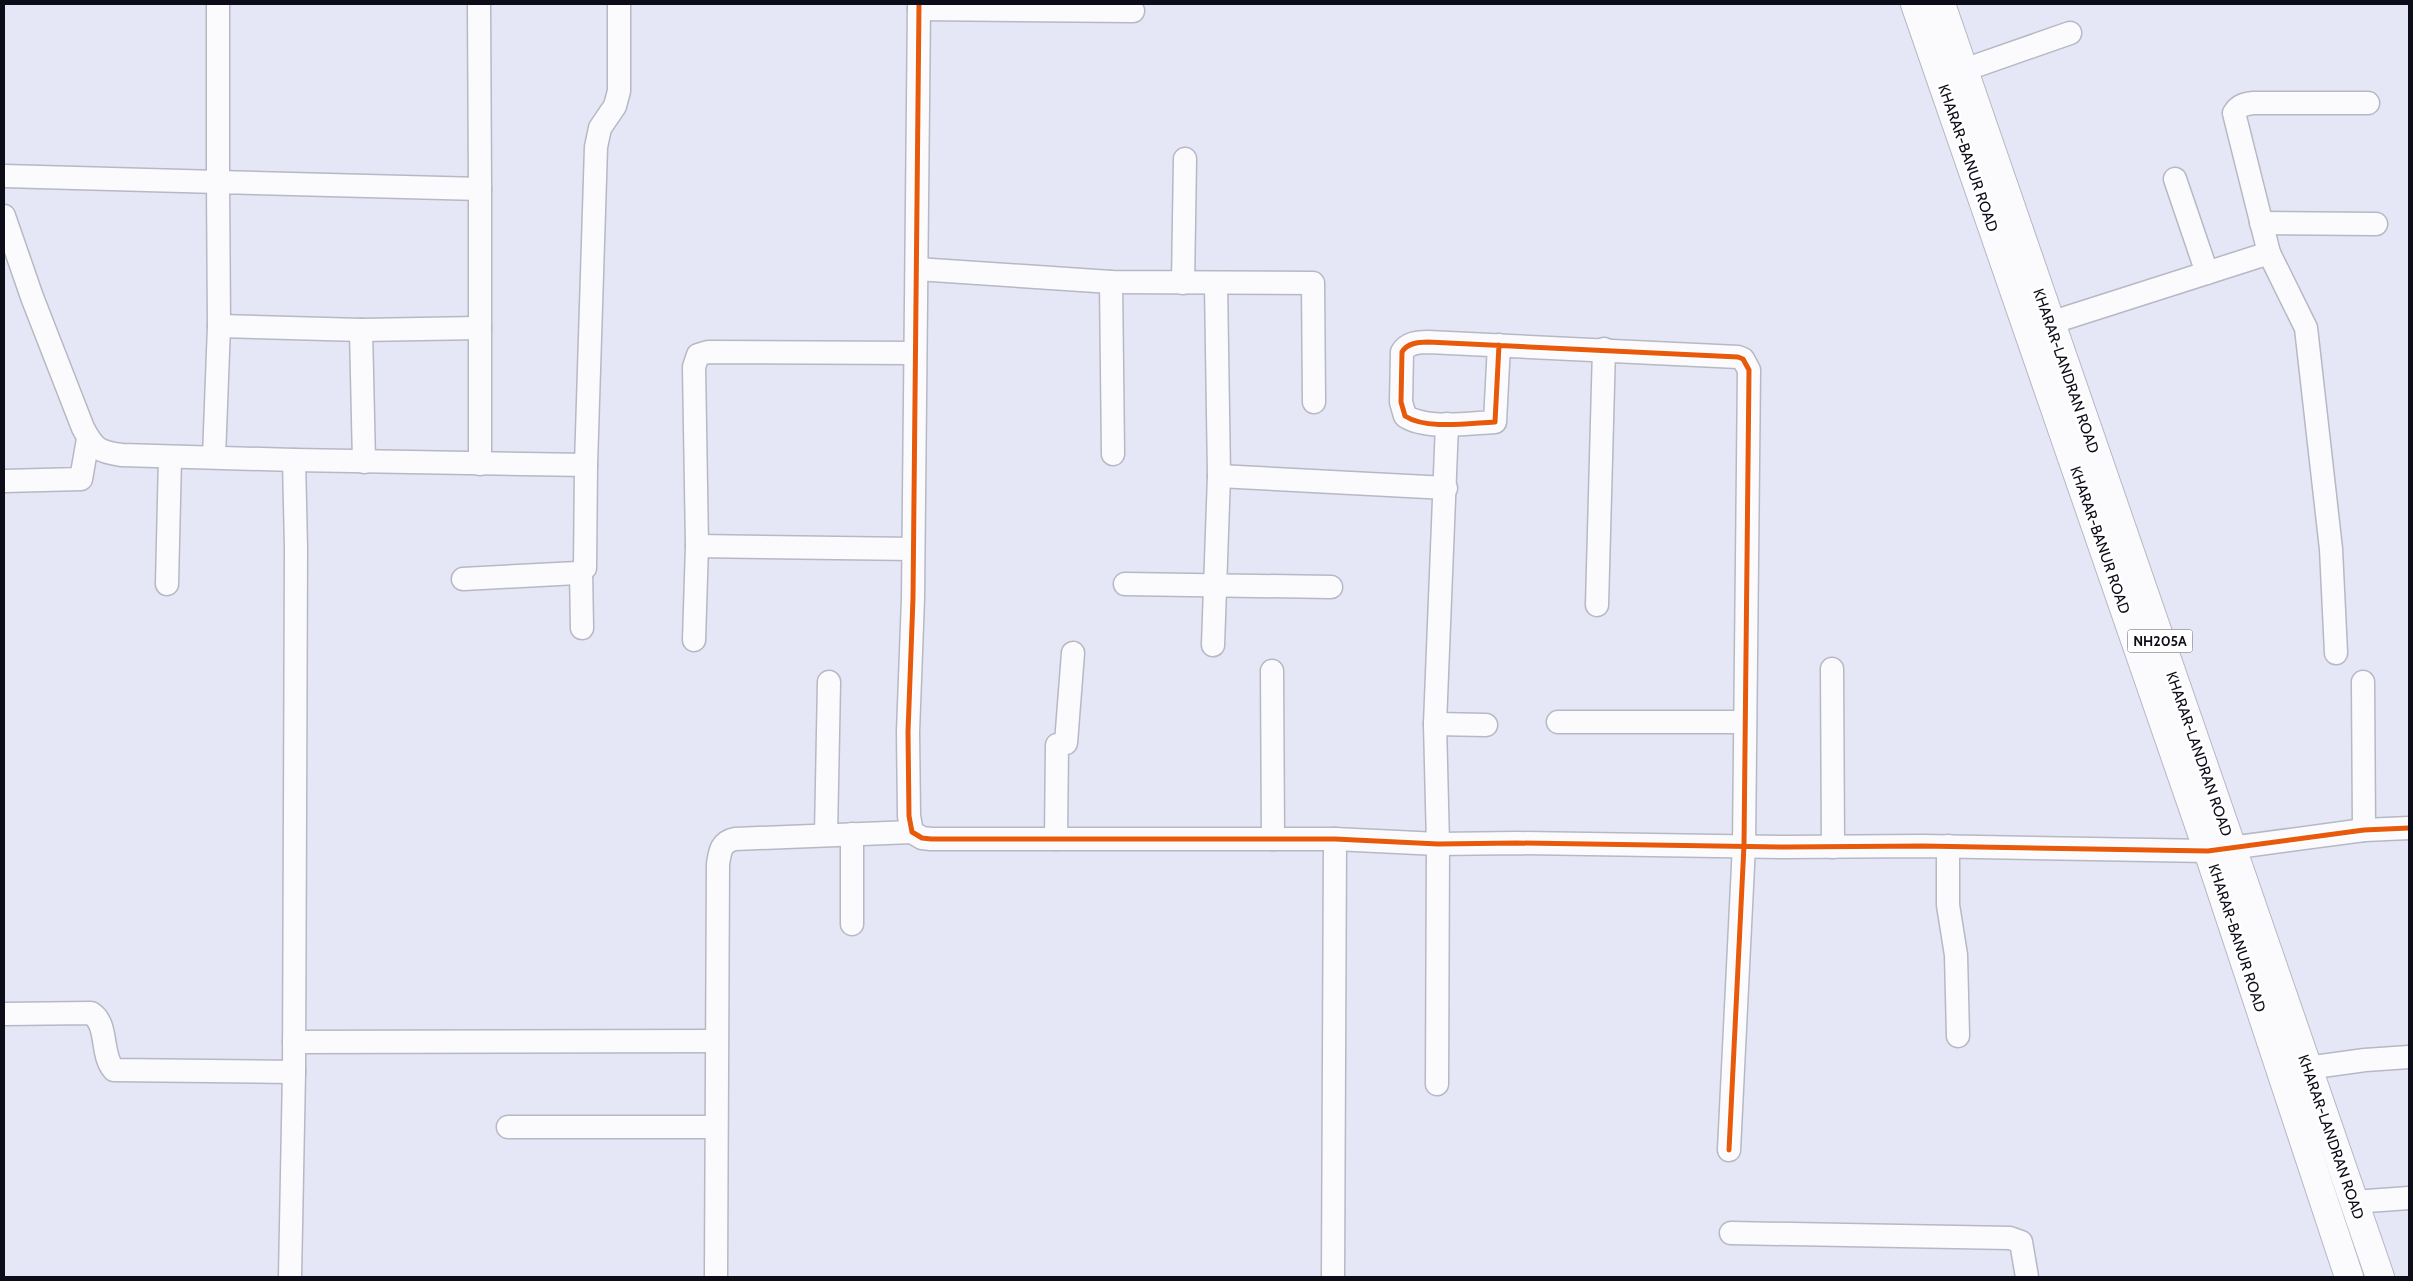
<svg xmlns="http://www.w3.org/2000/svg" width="2413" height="1281" viewBox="0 0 2413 1281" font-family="Cabin,sans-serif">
<rect width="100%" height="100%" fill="#e5e7f6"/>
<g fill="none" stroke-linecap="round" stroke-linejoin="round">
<defs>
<g id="street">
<polyline points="919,4 913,598 908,732 909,816 912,832 922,838 931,839 1335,839 1438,844 1517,843 1786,847 1923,846 2208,851 2364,830 2409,828"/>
<polyline points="919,9 1133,11"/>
<polyline points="1964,70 2070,33"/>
<polyline points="4,176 218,182 218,4"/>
<polyline points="2175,179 2207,273"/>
<polyline points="480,189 480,464"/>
<path d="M4 216 32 297 83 428C94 449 99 452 122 455L294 460 296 548 294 1072 290 1277"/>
<polyline points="2261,223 2376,224"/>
<path d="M2269 253 2234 113C2239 105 2245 104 2254 103H2368"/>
<polyline points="917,269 1111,282 1313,283 1314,402"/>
<polyline points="1111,282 1113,454"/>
<polyline points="1183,283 1185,159"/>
<polyline points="2050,323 2269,253 2306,328 2331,549 2336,653"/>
<polyline points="219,326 361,330 364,462"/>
<polyline points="361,330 480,328"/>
<path d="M1499 345 1495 422C1470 423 1426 430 1405 416L1401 402 1402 352C1407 343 1418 342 1428 342L1738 357 1743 359 1749 370 1744 845 1729 1150"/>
<polyline points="214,457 219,326 218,182 480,189 479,4"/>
<polyline points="294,460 586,465"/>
<polyline points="1219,476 1446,488"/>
<polyline points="4,481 81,479 88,439"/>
<polyline points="697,546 913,549"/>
<polyline points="581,571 582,628"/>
<polyline points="463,579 577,573 585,568 586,465 596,147 600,128 615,106 619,91 619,4"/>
<polyline points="167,584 170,458"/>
<polyline points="1125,584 1331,587"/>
<polyline points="1597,605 1604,349"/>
<polyline points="694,640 697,546 694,367 698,355 708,352 915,353"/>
<polyline points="1213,645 1219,476 1216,284"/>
<polyline points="1832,669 1833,847"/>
<polyline points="1272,671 1273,839"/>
<polyline points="2363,682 2364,830"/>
<polyline points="1558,722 1745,722"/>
<polyline points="1435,724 1486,725"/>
<polyline points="852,834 852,924"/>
<polyline points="826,835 829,682"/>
<polyline points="1056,839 1057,745 1066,743 1073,653"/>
<polyline points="1948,846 1948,905 1956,955 1958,1036"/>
<path d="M4 1014 91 1013C109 1024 100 1055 114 1070L294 1072"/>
<polyline points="294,1042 716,1041"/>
<polyline points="2307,1068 2365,1060 2409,1057"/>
<polyline points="1437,1084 1438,844 1435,724 1447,424"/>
<polyline points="508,1127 716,1127"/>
<polyline points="2353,1202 2409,1198"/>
<polyline points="1731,1233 2010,1238 2021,1242 2027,1277"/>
<path d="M716 1277 718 864C720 851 721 842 735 839L912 832"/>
<polyline points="1333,1277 1335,839"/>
</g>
<g id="highway">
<polyline points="1915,4 2208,851 2349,1277"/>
<polyline points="1941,4 2380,1277"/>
</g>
</defs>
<use href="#street" stroke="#b6b8c4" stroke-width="25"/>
<use href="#highway" stroke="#b6b8c4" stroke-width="30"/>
<use href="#street" stroke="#fbfbfe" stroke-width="22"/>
<use href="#highway" stroke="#fbfbfe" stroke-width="28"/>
<defs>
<g id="cycleway">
<polyline points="919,4 913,598 908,732 909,816 912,832 922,838 931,839 1335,839 1438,844 1517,843 1786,847 1923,846 2208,851 2364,830 2409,828"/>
<path d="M1499 345 1495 422C1470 423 1426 430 1405 416L1401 402 1402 352C1407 343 1418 342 1428 342L1738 357 1743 359 1749 370 1744 845 1729 1150"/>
</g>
</defs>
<use href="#cycleway" stroke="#fff" stroke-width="8"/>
<use href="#cycleway" stroke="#e8590c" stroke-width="5"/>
</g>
<g text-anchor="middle" stroke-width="5" stroke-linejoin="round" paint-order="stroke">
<rect fill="#fff" stroke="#55565d" stroke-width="1" x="2127.5" y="629.5" width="65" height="23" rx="4"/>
<g font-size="14" font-weight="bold" fill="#0c0d18">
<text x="2160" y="646">NH205A</text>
</g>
<g font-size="15" fill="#0c0d18" stroke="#fff">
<text transform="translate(1968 158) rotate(71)" y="5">KHARAR-BANUR ROAD</text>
<text transform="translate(2066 371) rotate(71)" y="5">KHARAR-LANDRAN ROAD</text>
<text transform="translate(2100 540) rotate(71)" y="5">KHARAR-BANUR ROAD</text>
<text transform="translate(2199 754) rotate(71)" y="5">KHARAR-LANDRAN ROAD</text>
<text transform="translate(2237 938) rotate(72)" y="5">KHARAR-BANUR ROAD</text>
<text transform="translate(2331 1137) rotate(71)" y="5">KHARAR-LANDRAN ROAD</text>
</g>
</g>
<rect width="2413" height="1281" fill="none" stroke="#0c0d18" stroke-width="10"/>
</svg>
